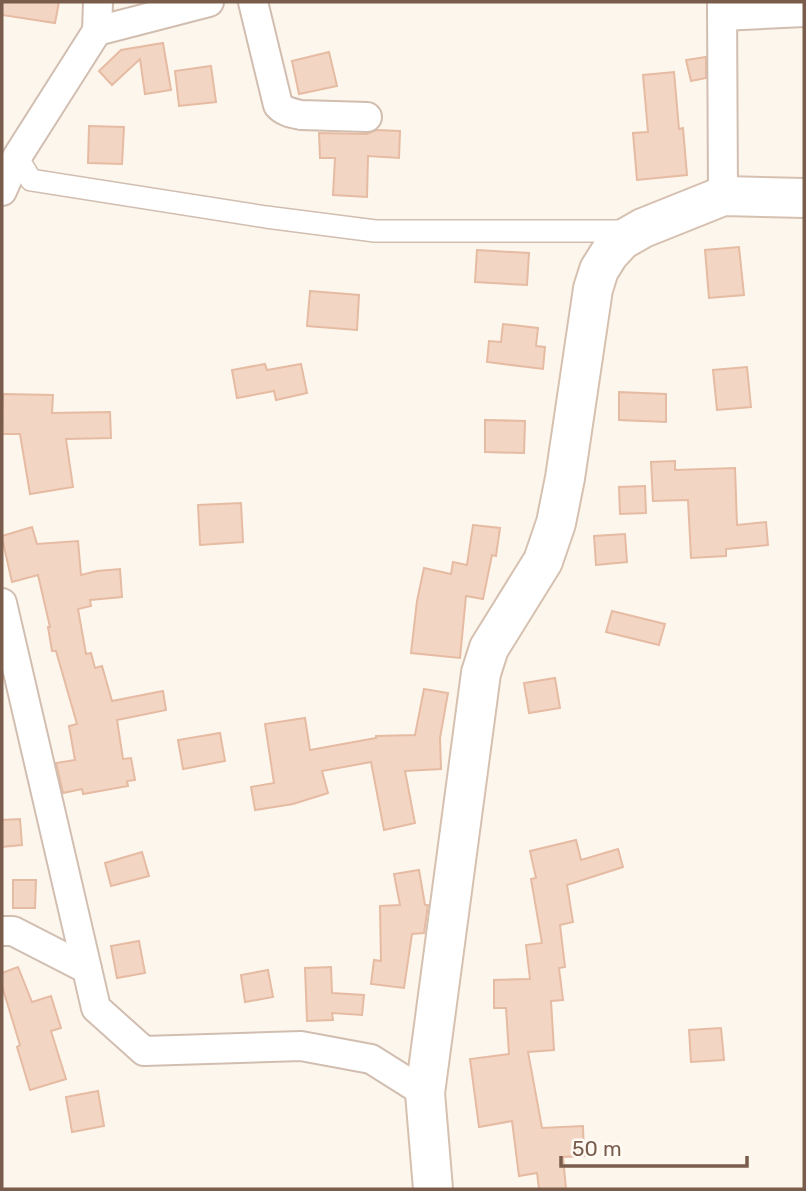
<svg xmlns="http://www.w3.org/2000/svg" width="806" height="1191" viewBox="0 0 806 1191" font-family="Rubik,sans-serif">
<rect width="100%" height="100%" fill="#fdf6ec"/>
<g fill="#f3d5c3" stroke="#e6bba3" stroke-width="2">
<polygon points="2,2 59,2 55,23 2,15"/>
<polygon points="163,43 171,90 145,94 140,59 112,85 99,71 121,50"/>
<polygon points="329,52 337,86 299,94 292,61"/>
<polygon points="706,57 706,78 691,81 686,60"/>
<polygon points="211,66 216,102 179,106 175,71"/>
<polygon points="674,72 679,129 683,128 687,175 637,180 633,133 648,132 643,75"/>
<polygon points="89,126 124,127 122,164 88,163"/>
<polygon points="376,130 400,131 399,158 368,156 367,197 333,195 335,158 320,158 319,133 367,134"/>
<polygon points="739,247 744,295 709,298 705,250"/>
<polygon points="477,250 529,253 527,285 475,282"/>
<polygon points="310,291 359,295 357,330 307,326"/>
<polygon points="503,324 538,328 536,346 545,347 543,369 487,362 489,341 501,342"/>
<polygon points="265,364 267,370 301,364 307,393 276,400 274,391 237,398 232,370"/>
<polygon points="747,367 751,407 717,410 713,370"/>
<polygon points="619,392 666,394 666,422 619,420"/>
<polygon points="3,394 53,395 52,413 110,412 111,438 66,439 73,487 30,494 20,434 2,434"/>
<polygon points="485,420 525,421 524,453 485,452"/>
<polygon points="675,461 675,470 735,468 737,525 766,522 768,545 726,549 726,556 691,558 688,500 653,501 651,462"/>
<polygon points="645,486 646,513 620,514 619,487"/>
<polygon points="241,503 243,542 200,545 198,505"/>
<polygon points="473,525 500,528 496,556 492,555 483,599 466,596 460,658 411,653 417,601 424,568 451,574 453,562 467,565"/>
<polygon points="32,527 37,544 78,541 81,575 97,571 120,569 122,597 90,600 91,606 78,609 86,654 91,653 95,668 102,666 112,701 163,691 166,710 117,720 123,759 131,758 135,780 127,781 128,786 83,794 82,789 63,793 56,763 75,760 69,726 77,724 56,651 52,651 48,627 50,627 38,575 12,582 2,538 2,536"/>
<polygon points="625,534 627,562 596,565 594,536"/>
<polygon points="612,611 665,624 659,645 606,632"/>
<polygon points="555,678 560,708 529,713 524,683"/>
<polygon points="424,689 448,693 440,738 441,769 405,771 415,823 384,830 371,762 322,771 328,793 293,804 255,810 251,787 274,783 265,724 305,718 310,750 376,738 376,736 415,735"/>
<polygon points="220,733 225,761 183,769 178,740"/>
<polygon points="20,819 22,845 2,847 2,820"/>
<polygon points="576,840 581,860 618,849 623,867 567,885 573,922 560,925 565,967 559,968 563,1000 551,1001 554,1050 528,1052 542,1128 583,1126 584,1156 563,1157 566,1189 539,1189 537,1173 519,1176 512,1121 479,1127 470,1059 509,1054 506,1008 494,1008 494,980 530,979 526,945 542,943 531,879 536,878 530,851"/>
<polygon points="142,852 149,876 111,886 105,863"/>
<polygon points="419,870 425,905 428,905 424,933 412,934 404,988 371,984 374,960 381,961 380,906 400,905 394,874"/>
<polygon points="13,880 36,880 35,908 13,908"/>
<polygon points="139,941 145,973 117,978 111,946"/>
<polygon points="18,967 32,1002 51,996 61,1028 51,1031 66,1079 30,1090 17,1047 20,1045 2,986 2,973"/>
<polygon points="331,967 332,993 364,995 362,1015 332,1013 333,1020 307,1021 305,968"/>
<polygon points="268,970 273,997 245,1002 241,975"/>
<polygon points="721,1028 724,1060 691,1062 689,1030"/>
<polygon points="98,1091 104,1126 72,1132 66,1097"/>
</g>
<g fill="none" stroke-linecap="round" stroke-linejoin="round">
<defs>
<polyline id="pedestrian" points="17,157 31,180 266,217 375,231 632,231"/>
<g id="minor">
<path d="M253 2 278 105C284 112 292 113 301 115L367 117"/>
<polyline points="722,2 723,196"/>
<polyline points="722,16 804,12"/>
<polyline points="97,31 209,2"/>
<polyline points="2,191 17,157 97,31 98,2"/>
<polyline points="2,603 87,969"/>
<polyline points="2,931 13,931 87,969 96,1008 144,1051 301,1046 371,1059 425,1093"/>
</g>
<polyline id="secondary" points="433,1189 425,1093 481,673 489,648 543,561 556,523 565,478 593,289 599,270 609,254 622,240 643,228 723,196 804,198"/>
</defs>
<use href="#pedestrian" stroke="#d1beb0" stroke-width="24"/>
<use href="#minor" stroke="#d1beb0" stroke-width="32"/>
<use href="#secondary" stroke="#d6c0b0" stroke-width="42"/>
<use href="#pedestrian" stroke="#fff" stroke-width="21"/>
<use href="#minor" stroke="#fff" stroke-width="28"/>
<use href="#secondary" stroke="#fff" stroke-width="38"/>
</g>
<rect width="806" height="1191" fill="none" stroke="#7a5c4d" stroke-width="7"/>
<path d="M561 1156v10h186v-10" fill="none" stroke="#7a5c4d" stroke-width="3.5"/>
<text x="572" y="1156" font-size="21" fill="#7a5c4d" stroke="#fffaf3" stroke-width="5" paint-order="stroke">50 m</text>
</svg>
